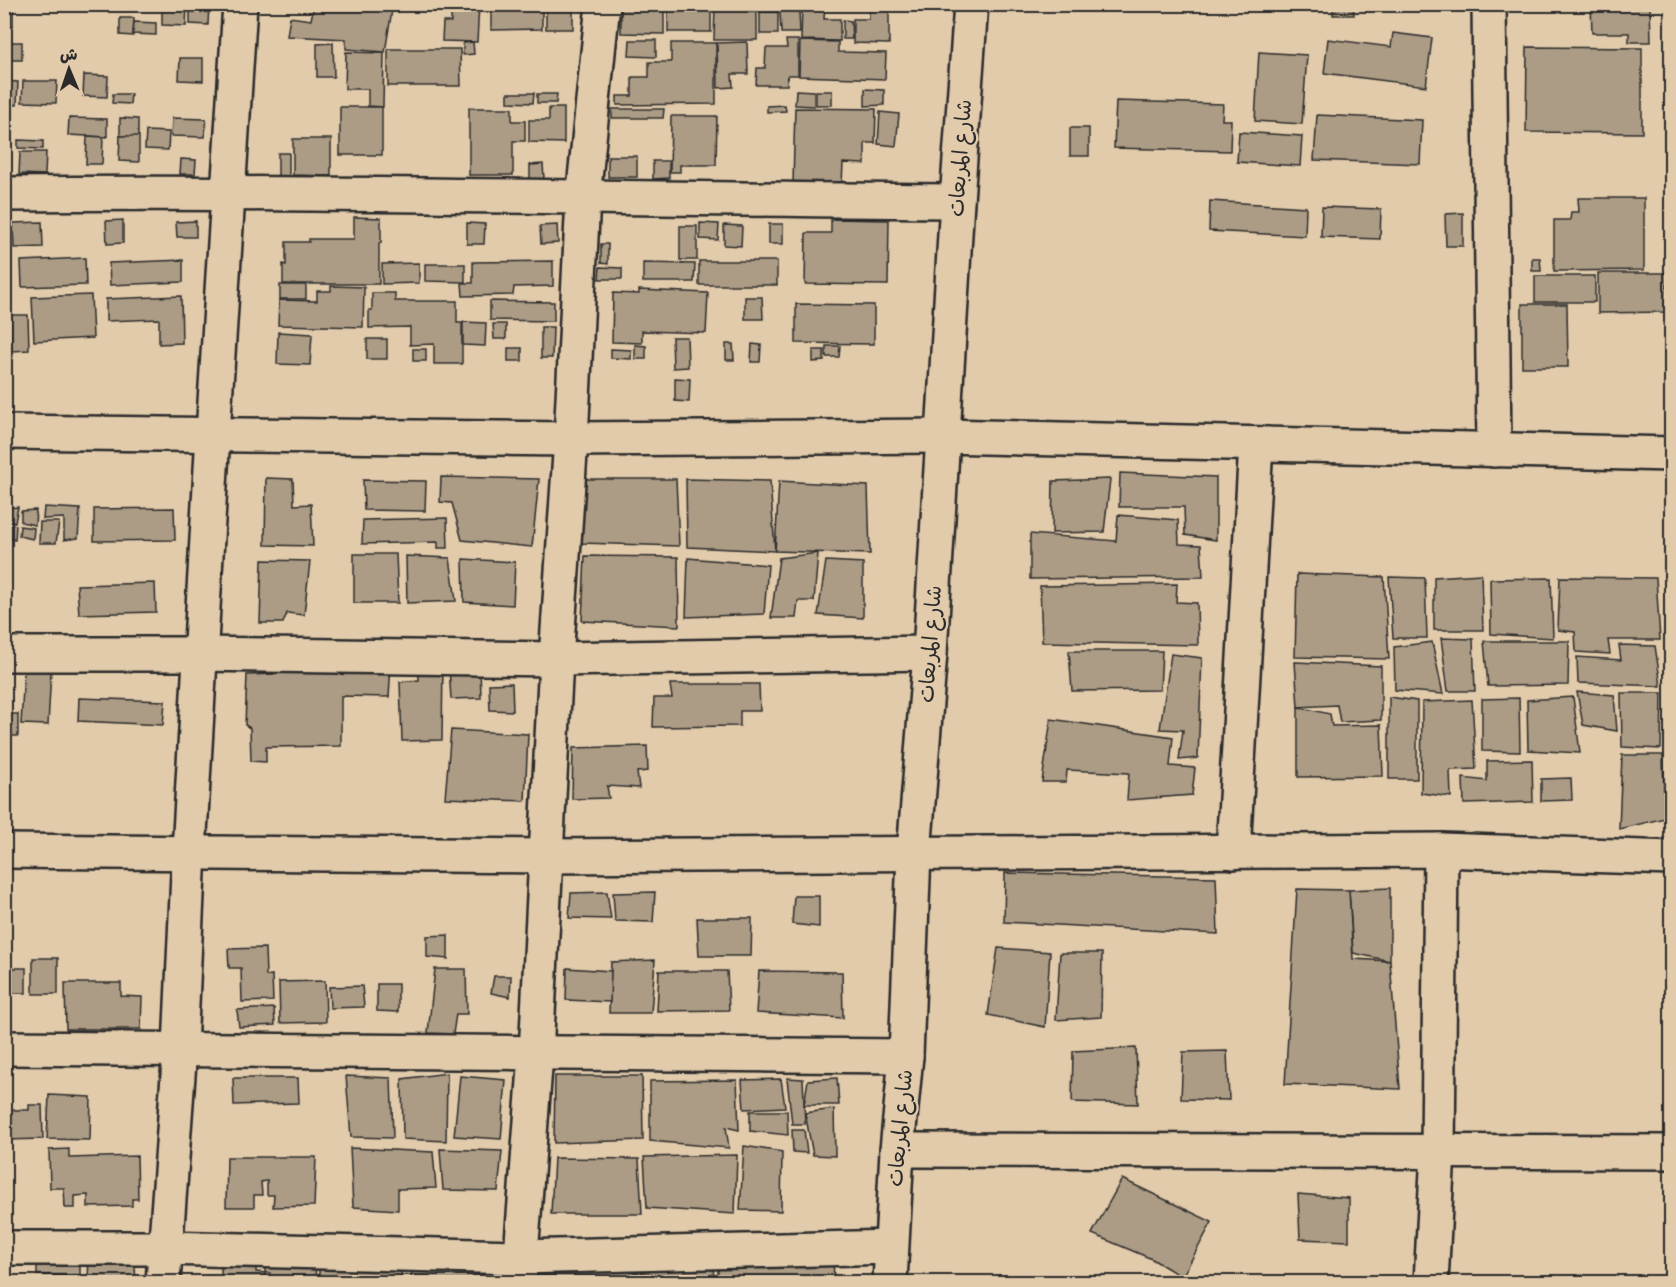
<svg xmlns="http://www.w3.org/2000/svg" width="1676" height="1287" viewBox="0 0 1676 1287" font-family="Dekko,'Playpen Sans Arabic',sans-serif">
<rect width="100%" height="100%" fill="#e2cbab"/>
<filter id="ink" filterUnits="userSpaceOnUse"><feTurbulence type="fractalNoise" baseFrequency=".0167" numOctaves="2"/><feDisplacementMap in="SourceGraphic" scale="12" xChannelSelector="R" yChannelSelector="G"/><feConvolveMatrix kernelMatrix="1 2 1 2 8 2 1 2 1" color-interpolation-filters="sRGB"/></filter>
<g filter="url(#ink)">
<g fill="#ac9c85" stroke="#2b2b2b" stroke-width="1.5">
<rect x="4" y="4" width="9" height="21"/>
<polygon points="51,4 76,4 76,7"/>
<polygon points="162,4 187,4 186,26 162,25"/>
<polygon points="190,4 209,4 208,25 190,24"/>
<polygon points="314,4 393,4 385,52 346,49 346,39 287,36 290,17 311,20"/>
<polygon points="451,4 479,4 477,42 442,41 443,22 451,22"/>
<polygon points="491,4 531,4 531,7 542,8 542,29 491,30"/>
<polygon points="621,4 664,4 664,34 621,33"/>
<polygon points="715,4 733,4 733,11 757,11 757,40 714,40"/>
<polygon points="802,4 825,4 824,19 840,19 840,41 801,40"/>
<polygon points="1333,4 1353,4 1354,15 1333,15"/>
<polygon points="1591,4 1650,4 1651,42 1629,42 1629,33 1592,33"/>
<polygon points="869,6 889,7 889,44 853,43 853,19 869,19"/>
<rect x="546" y="8" width="27" height="21"/>
<rect x="668" y="10" width="43" height="22"/>
<polygon points="780,11 799,11 800,33 781,33"/>
<rect x="760" y="12" width="18" height="22"/>
<polygon points="120,18 134,18 133,36 120,35"/>
<polygon points="843,20 851,21 852,39 843,39"/>
<polygon points="134,22 156,23 156,35 133,34"/>
<polygon points="1393,33 1432,38 1426,86 1324,73 1328,39 1391,47"/>
<polygon points="630,40 656,40 656,57 629,56"/>
<polygon points="786,40 798,40 798,75 788,75 787,85 756,85 757,68 765,68 766,48 787,48"/>
<polygon points="800,41 838,42 838,52 886,53 885,79 799,76"/>
<rect x="4" y="42" width="18" height="18"/>
<polygon points="473,42 474,54 463,55 463,43"/>
<polygon points="747,42 748,74 732,74 733,87 718,88 717,43"/>
<polygon points="333,43 334,77 317,77 317,44"/>
<polygon points="671,43 716,43 716,104 617,105 617,96 632,96 632,77 649,77 649,62 671,62"/>
<polygon points="1527,47 1642,48 1642,133 1526,132"/>
<polygon points="388,49 460,49 461,86 388,86"/>
<polygon points="346,52 384,53 383,107 368,106 368,89 345,89"/>
<polygon points="1259,52 1307,55 1302,124 1255,121"/>
<polygon points="180,58 203,58 203,81 179,80"/>
<polygon points="84,75 108,76 107,97 83,96"/>
<polygon points="4,81 18,82 17,105 4,104"/>
<polygon points="23,81 57,81 56,103 22,102"/>
<polygon points="865,89 884,90 884,105 865,106"/>
<polygon points="796,90 814,91 814,106 795,105"/>
<rect x="816" y="91" width="16" height="14"/>
<polygon points="508,93 534,93 533,103 508,102"/>
<polygon points="113,94 131,94 130,104 112,103"/>
<polygon points="537,94 557,94 556,103 537,103"/>
<polygon points="1116,101 1223,104 1222,120 1231,120 1230,151 1114,148"/>
<polygon points="785,105 786,111 767,112 767,106"/>
<rect x="340" y="107" width="42" height="48"/>
<polygon points="469,108 512,108 512,121 525,121 525,141 513,141 513,175 469,175"/>
<polygon points="549,108 564,108 564,143 529,142 529,120 549,120"/>
<polygon points="795,108 876,109 875,143 865,143 865,164 843,163 842,184 793,183"/>
<polygon points="612,109 664,109 663,118 612,118"/>
<polygon points="880,112 899,114 896,146 878,144"/>
<polygon points="1317,115 1422,120 1420,164 1314,160"/>
<polygon points="671,116 717,116 716,165 680,165 680,172 670,172"/>
<polygon points="69,118 107,119 107,137 68,135"/>
<polygon points="120,118 138,119 138,137 120,136"/>
<polygon points="172,118 206,119 205,137 171,136"/>
<rect x="1070" y="128" width="19" height="28"/>
<polygon points="146,131 169,132 168,150 145,149"/>
<polygon points="1239,132 1302,136 1300,166 1237,162"/>
<polygon points="87,136 103,137 102,164 86,164"/>
<polygon points="120,136 139,136 139,162 119,161"/>
<polygon points="293,139 331,139 331,176 293,175"/>
<polygon points="18,140 43,141 43,149 18,148"/>
<polygon points="20,152 46,152 45,175 19,174"/>
<polygon points="278,153 289,153 289,177 278,176"/>
<rect x="608" y="156" width="29" height="21"/>
<polygon points="181,159 196,160 195,174 180,174"/>
<polygon points="653,161 669,161 669,178 653,179"/>
<polygon points="543,164 544,179 530,179 530,165"/>
<polygon points="1578,198 1644,198 1644,270 1554,271 1554,220 1570,220 1571,212 1579,212"/>
<polygon points="1210,201 1306,207 1305,236 1209,231"/>
<polygon points="1322,207 1381,209 1380,239 1321,237"/>
<polygon points="1463,213 1463,246 1446,246 1445,214"/>
<polygon points="354,217 381,218 381,243 379,243 379,284 283,284 283,264 286,265 286,242 309,242 309,239 354,239"/>
<polygon points="831,219 889,220 888,285 805,284 806,233 831,233"/>
<polygon points="123,220 123,243 107,244 106,221"/>
<polygon points="196,221 196,237 177,237 176,222"/>
<polygon points="42,222 43,247 14,248 13,223"/>
<polygon points="467,223 485,224 484,244 467,244"/>
<polygon points="700,223 719,224 718,240 700,239"/>
<rect x="769" y="224" width="14" height="20"/>
<polygon points="557,225 558,243 541,244 540,226"/>
<polygon points="724,225 742,226 741,246 724,245"/>
<rect x="680" y="226" width="17" height="34"/>
<polygon points="4,244 7,244 8,281 4,282"/>
<polygon points="601,244 608,244 608,264 601,263"/>
<polygon points="85,258 86,285 22,287 21,261"/>
<polygon points="1532,258 1540,258 1541,271 1532,271"/>
<polygon points="183,260 183,282 110,285 109,263"/>
<polygon points="553,261 553,286 514,287 513,295 463,296 462,283 473,283 473,262"/>
<rect x="699" y="261" width="78" height="24"/>
<polygon points="419,263 419,283 382,284 382,264"/>
<polygon points="643,263 695,264 694,282 643,282"/>
<polygon points="425,264 465,264 465,282 425,281"/>
<polygon points="600,267 622,268 622,279 599,279"/>
<polygon points="1598,273 1667,273 1667,312 1598,313"/>
<rect x="1535" y="276" width="60" height="26"/>
<rect x="280" y="285" width="26" height="14"/>
<polygon points="331,286 364,287 363,327 278,325 279,300 317,301 317,291 331,291"/>
<polygon points="639,290 708,293 706,333 642,331 642,343 612,342 613,293 639,294"/>
<polygon points="372,293 395,293 395,301 457,301 457,323 462,323 462,364 434,364 434,344 410,345 410,327 369,328 369,310 372,310"/>
<polygon points="91,295 93,338 34,341 32,297"/>
<polygon points="181,296 182,343 159,344 159,319 106,321 106,299"/>
<polygon points="4,297 5,297 6,324 4,324"/>
<polygon points="745,297 762,297 763,319 745,319"/>
<polygon points="490,301 554,302 554,321 490,320"/>
<polygon points="796,304 874,305 874,344 796,343"/>
<polygon points="1522,304 1567,304 1568,367 1522,367"/>
<polygon points="10,315 28,315 29,350 11,351"/>
<polygon points="463,322 486,323 485,346 463,345"/>
<polygon points="493,324 506,324 506,339 494,339"/>
<polygon points="541,327 553,327 552,358 541,358"/>
<polygon points="278,332 312,334 310,365 277,364"/>
<polygon points="672,337 687,337 688,367 673,368"/>
<rect x="367" y="339" width="20" height="20"/>
<polygon points="726,344 733,344 734,360 726,360"/>
<polygon points="752,344 761,345 760,362 751,362"/>
<polygon points="635,345 646,346 646,359 635,359"/>
<polygon points="826,346 840,346 839,357 826,357"/>
<rect x="508" y="348" width="14" height="13"/>
<rect x="413" y="349" width="13" height="12"/>
<polygon points="611,349 631,350 631,359 611,358"/>
<polygon points="813,350 824,350 824,361 813,362"/>
<polygon points="675,378 690,379 689,402 675,401"/>
<polygon points="1120,473 1216,477 1216,540 1185,535 1184,507 1119,507"/>
<polygon points="441,477 539,479 532,547 462,540 452,503 440,502"/>
<polygon points="266,478 293,479 294,505 311,504 313,546 265,545"/>
<polygon points="580,479 676,479 679,546 581,543"/>
<polygon points="686,479 770,481 775,551 687,547"/>
<polygon points="1110,479 1104,532 1052,533 1053,481"/>
<polygon points="363,480 426,481 425,511 364,510"/>
<polygon points="779,481 868,486 870,554 775,551"/>
<polygon points="18,507 15,522 4,523 4,508"/>
<polygon points="44,507 80,509 78,538 64,540 64,518 43,519"/>
<polygon points="174,508 175,540 94,541 94,509"/>
<polygon points="36,510 35,525 21,522 21,511"/>
<polygon points="1118,515 1178,520 1179,544 1201,545 1203,577 1030,579 1030,534 1116,541"/>
<polygon points="447,518 448,548 438,548 438,542 362,544 363,520"/>
<polygon points="40,522 59,522 56,543 39,543"/>
<polygon points="16,525 15,540 4,537 4,526"/>
<polygon points="20,526 34,528 33,539 19,536"/>
<polygon points="818,553 814,601 798,601 796,618 771,618 779,558"/>
<polygon points="354,554 396,554 398,603 354,603"/>
<polygon points="406,556 450,558 456,601 407,603"/>
<polygon points="585,556 678,557 679,626 582,621"/>
<polygon points="688,558 768,565 764,614 686,617"/>
<polygon points="463,559 515,562 513,605 464,602"/>
<polygon points="262,560 310,561 304,615 287,613 283,623 260,623"/>
<polygon points="826,561 863,563 863,618 818,615"/>
<polygon points="1297,574 1384,577 1389,659 1295,657"/>
<polygon points="1481,574 1483,630 1434,630 1434,577"/>
<polygon points="1389,577 1425,578 1427,638 1393,638"/>
<polygon points="1560,577 1656,578 1660,640 1608,640 1610,654 1576,652 1575,632 1558,630"/>
<polygon points="1551,578 1553,638 1491,634 1490,579"/>
<polygon points="155,583 156,612 79,614 77,585"/>
<polygon points="1177,584 1176,602 1197,603 1198,645 1042,642 1040,586"/>
<polygon points="1441,638 1473,639 1475,691 1448,691"/>
<polygon points="1484,641 1569,641 1568,685 1488,686"/>
<polygon points="1432,642 1443,694 1395,690 1394,647"/>
<polygon points="1619,645 1655,646 1661,686 1578,683 1577,657 1621,660"/>
<polygon points="1069,651 1162,651 1160,690 1072,691"/>
<polygon points="1171,654 1202,658 1198,758 1179,760 1183,730 1160,729"/>
<polygon points="419,661 443,661 442,740 402,741 400,682 419,680"/>
<polygon points="1295,662 1381,666 1381,720 1340,722 1337,705 1298,707"/>
<polygon points="391,664 389,697 341,696 341,746 266,747 266,762 251,761 250,728 245,725 247,675 274,674 277,671"/>
<polygon points="449,667 480,667 481,698 451,699"/>
<polygon points="24,670 51,670 48,725 21,724"/>
<polygon points="512,683 513,711 490,710 489,684"/>
<polygon points="670,684 759,684 760,711 740,711 740,726 653,727 654,698 672,698"/>
<polygon points="1577,692 1614,695 1617,731 1583,725"/>
<polygon points="1621,693 1662,693 1661,749 1622,747"/>
<polygon points="1389,697 1417,701 1417,779 1389,779"/>
<polygon points="1573,697 1580,753 1528,750 1527,700"/>
<polygon points="79,698 165,701 163,725 78,721"/>
<polygon points="1519,698 1520,752 1482,751 1482,699"/>
<polygon points="1472,700 1476,769 1450,770 1451,797 1421,793 1422,702"/>
<polygon points="1298,707 1330,714 1332,726 1381,725 1383,776 1298,777"/>
<rect x="4" y="714" width="14" height="22"/>
<polygon points="1051,719 1173,737 1170,766 1195,768 1192,795 1127,800 1129,773 1067,770 1066,782 1042,782"/>
<polygon points="451,730 528,734 525,801 445,798"/>
<polygon points="647,746 648,771 637,772 639,788 607,786 609,798 572,799 573,748"/>
<polygon points="1622,755 1663,755 1665,818 1619,829"/>
<polygon points="1532,760 1533,802 1464,804 1463,778 1487,781 1487,761"/>
<polygon points="1571,778 1572,800 1541,801 1541,779"/>
<polygon points="1005,873 1216,877 1218,934 1004,922"/>
<polygon points="1390,888 1390,961 1353,953 1349,890"/>
<polygon points="1297,889 1349,890 1353,959 1390,961 1400,1089 1285,1084"/>
<polygon points="607,892 611,919 569,918 571,893"/>
<polygon points="655,892 653,922 615,921 613,893"/>
<polygon points="794,896 819,896 819,927 792,924"/>
<polygon points="697,918 752,918 751,956 699,956"/>
<polygon points="448,935 448,959 427,957 427,936"/>
<polygon points="265,948 266,976 272,975 273,1001 242,1002 241,968 229,968 228,949"/>
<polygon points="998,948 1050,952 1045,1027 988,1015"/>
<polygon points="1060,953 1102,953 1101,1017 1056,1020"/>
<rect x="33" y="958" width="25" height="36"/>
<polygon points="655,960 651,1013 609,1013 611,962"/>
<rect x="4" y="968" width="22" height="25"/>
<polygon points="567,968 611,971 610,1002 566,1000"/>
<polygon points="435,969 466,969 467,1014 456,1014 453,1034 428,1033"/>
<rect x="1667" y="969" width="5" height="22"/>
<polygon points="659,971 727,971 729,1010 657,1011"/>
<polygon points="759,971 842,972 843,1018 756,1013"/>
<polygon points="494,976 511,976 510,997 491,993"/>
<polygon points="325,981 326,1022 280,1023 279,982"/>
<polygon points="65,983 121,983 121,996 142,997 141,1029 66,1029"/>
<polygon points="377,984 398,984 398,1012 377,1011"/>
<polygon points="362,986 364,1007 330,1008 329,987"/>
<polygon points="274,1008 275,1025 239,1027 237,1010"/>
<polygon points="1136,1048 1138,1104 1072,1102 1073,1051"/>
<polygon points="1227,1051 1229,1100 1181,1099 1183,1052"/>
<polygon points="447,1073 446,1141 403,1139 402,1079"/>
<polygon points="346,1076 391,1078 393,1138 351,1137"/>
<polygon points="460,1076 506,1080 501,1139 454,1136"/>
<polygon points="555,1076 642,1076 643,1140 554,1143"/>
<polygon points="233,1078 298,1078 299,1103 234,1105"/>
<polygon points="787,1078 803,1079 805,1124 792,1124"/>
<polygon points="837,1078 839,1105 804,1105 808,1080"/>
<polygon points="781,1079 785,1107 744,1109 742,1080"/>
<polygon points="737,1080 739,1130 726,1127 729,1148 650,1141 650,1081"/>
<polygon points="49,1095 91,1097 90,1140 47,1139"/>
<polygon points="29,1105 42,1105 43,1139 4,1140 4,1110 29,1110"/>
<polygon points="834,1109 835,1156 813,1155 805,1113"/>
<polygon points="750,1111 787,1111 788,1135 750,1131"/>
<polygon points="792,1130 804,1130 807,1153 793,1152"/>
<polygon points="744,1146 782,1152 781,1211 740,1210"/>
<polygon points="350,1148 433,1152 436,1188 398,1189 398,1210 353,1207"/>
<polygon points="69,1149 69,1158 137,1156 138,1199 132,1199 132,1206 88,1207 88,1195 75,1196 75,1208 65,1208 64,1188 50,1188 49,1150"/>
<polygon points="440,1149 502,1151 498,1191 443,1190"/>
<polygon points="737,1155 735,1214 647,1208 644,1157"/>
<polygon points="227,1157 316,1157 314,1206 273,1207 274,1195 267,1195 267,1181 261,1182 262,1195 254,1195 254,1207 226,1207"/>
<polygon points="554,1158 639,1159 642,1214 551,1214"/>
<polygon points="1122,1179 1212,1222 1182,1277 1152,1259 1092,1234"/>
<polygon points="1298,1194 1349,1198 1349,1241 1300,1239"/>
<polygon points="134,1252 136,1282 88,1282 89,1254"/>
<rect x="37" y="1254" width="43" height="21"/>
<polygon points="221,1256 256,1258 256,1272 265,1273 265,1282 221,1282"/>
<polygon points="319,1256 402,1260 401,1282 319,1282"/>
<polygon points="833,1256 834,1282 718,1282 718,1262"/>
<polygon points="265,1258 316,1260 315,1282 270,1282 270,1273 265,1273"/>
<polygon points="638,1262 637,1282 543,1282 543,1265"/>
<polygon points="643,1263 713,1263 714,1282 642,1282"/>
<polygon points="413,1265 495,1271 494,1282 410,1282"/>
</g>
<g fill="none" stroke-linecap="round" stroke-linejoin="round">
<defs>
<g id="minor">
<polyline points="1489,4 1494,450"/>
<path d="M4 194C322 191 639 199 957 201"/>
<polyline points="942,436 1672,454"/>
<polyline points="4,654 200,654 556,659 930,653"/>
<polyline points="4,851 545,856 1441,850 1672,858"/>
<polyline points="1233,852 1256,444"/>
<polyline points="4,1048 906,1056"/>
<polyline points="897,1150 1672,1152"/>
<polyline points="4,1248 164,1248 520,1257 891,1247"/>
<polyline points="163,1282 180,1048 189,851 213,434 240,4"/>
<polyline points="519,1282 536,1054 556,659 571,439 583,198 603,4"/>
<polyline points="1431,1282 1438,1152 1441,850"/>
</g>
<g id="tertiary">
<polyline points="4,432 571,439 942,436"/>
<polyline points="890,1282 897,1150 906,1056 914,853 930,653 957,201 971,4"/>
</g>
</defs>
<use href="#minor" stroke="#2b2b2b" stroke-width="38"/>
<use href="#tertiary" stroke="#2b2b2b" stroke-width="38"/>
<use href="#minor" stroke="#e2cbab" stroke-width="33"/>
<use href="#tertiary" stroke="#e2cbab" stroke-width="33"/>
</g>
</g>
<g text-anchor="middle" stroke-width="4.5" stroke-linejoin="round" paint-order="stroke">
<g font-size="21" fill="#2b2b2b" stroke="#e2cbab">
<text transform="translate(960 158) rotate(-86)" y="7">شارع المربعات</text>
<text transform="translate(930 644) rotate(-86)" y="7">شارع المربعات</text>
<text transform="translate(900 1128) rotate(-85)" y="7">شارع المربعات</text>
</g>
</g>
<rect width="1676" height="1287" fill="none" stroke="#e2cbab" stroke-width="24"/>
<rect x="12" y="12" width="1652" height="1263" fill="none" stroke="#2b2b2b" stroke-width="2" filter="url(#ink)"/>
<g transform="translate(69 69) rotate(358)" stroke="#e2cbab" stroke-width="4.5" paint-order="stroke">
<path d="M0-4.5L10 22L0 15L-10 22Z" fill="#2b2b2b"/>
<text y="-9" font-size="16" font-weight="bold" text-anchor="middle" fill="#2b2b2b">ش</text>
</g>
</svg>
